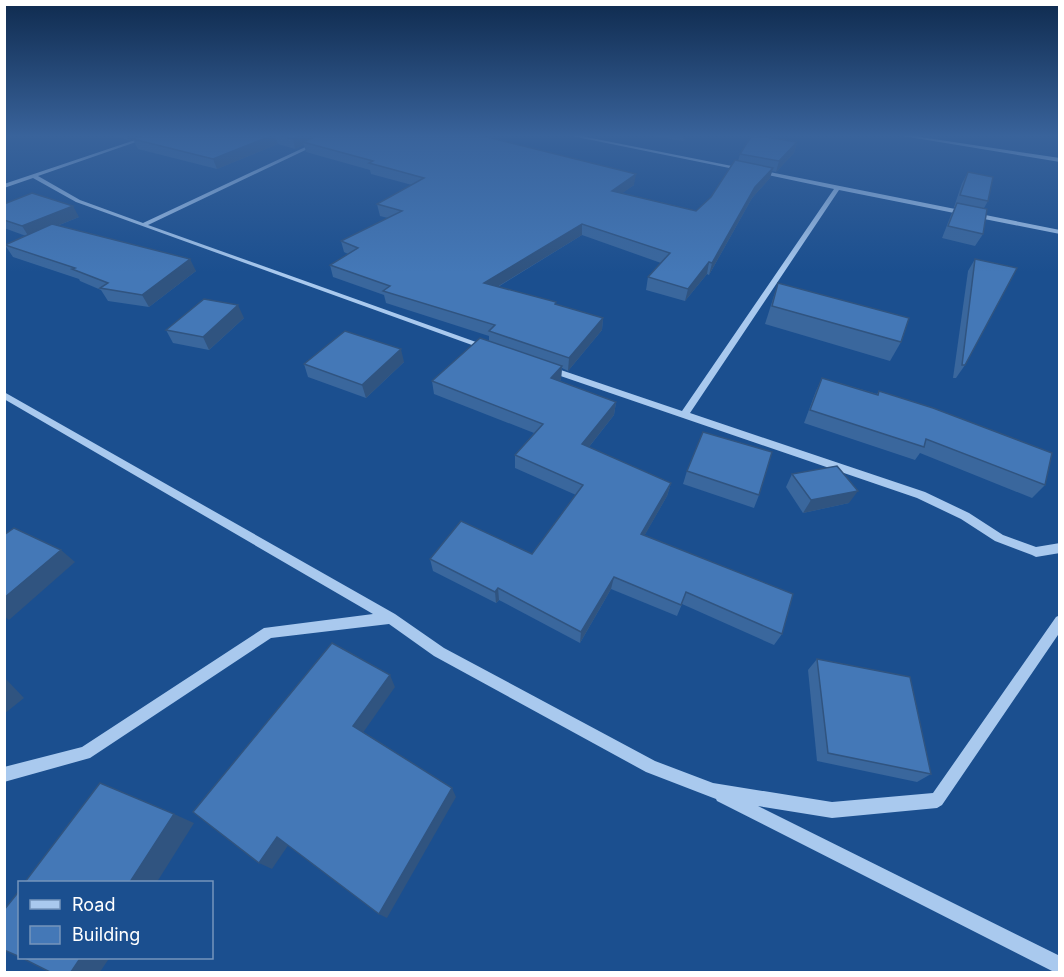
<svg xmlns="http://www.w3.org/2000/svg" width="1064" height="977" viewBox="0 0 1064 977" font-family="Inter,sans-serif">
<rect width="100%" height="100%" fill="#1b4f8f"/>
<g fill="none" stroke-linecap="round" stroke-linejoin="round">
<g fill="#a9c9ee" fill-rule="evenodd">
<polygon points="150,135 156,135 38,176 80,200 143,223 331,135 337,135 148,225 490,347 489,349 483,349 76,202 33,178 4,188 4,184"/>
<polygon points="567,135 576,135 747,169 744,171"/>
<polygon points="897,135 907,135 1060,158 1060,162"/>
<polygon points="760,170 1060,230 1060,234 839,190 690,413 925,492 969,513 1003,535 1036,547 1060,543 1060,553 1036,557 1032,555 995,541 961,519 917,498 546,371 546,367 552,367 682,411 834,189 758,173 757,172"/>
<polygon points="4,392 395,614 444,648 655,761 713,783 832,802 933,793 1056,617 1060,615 1060,632 942,805 937,808 832,818 758,806 1060,956 1060,972 1054,972 717,801 716,799 646,772 434,656 389,624 271,638 90,758 4,782 4,767 82,747 264,628 373,614 4,399"/>
</g>
</g>
<g fill="#3a679d">
<polygon points="109,135 479,135 634,185 622,193 696,211 711,197 738,161 740,154 797,142 794,153 776,172 772,171 770,178 752,198 709,275 707,274 685,301 646,290 648,277 661,263 582,235 498,287 556,302 556,304 603,318 602,330 568,371 562,368 561,379 560,381 616,402 614,415 589,447 671,483 667,496 644,536 782,634 774,645 682,604 677,616 611,589 580,643 499,600 496,603 433,571 430,559 532,554 576,495 515,468 515,455 534,433 434,394 432,381 489,341 489,336 386,303 384,295 333,277 330,265 348,254 344,252 341,241 388,218 380,216 377,204 412,185 371,174 370,170 306,152 304,145 295,149 278,144 217,169 138,149 133,139 129,140"/>
<polygon points="645,135 690,135 683,141"/>
<polygon points="968,172 988,201 984,208 983,234 975,246 942,238 951,215 955,207 954,207 962,183"/>
<polygon points="4,204 79,217 57,226 196,271 149,307 108,301 101,290 80,281 79,279 13,257 5,245 26,236 4,228"/>
<polygon points="975,259 965,365 956,378 953,378 968,271"/>
<polygon points="778,283 901,342 890,361 765,324"/>
<polygon points="244,318 209,350 173,343 166,330"/>
<polygon points="404,362 366,398 308,377 304,364"/>
<polygon points="822,378 877,394 879,391 1045,485 1032,498 920,453 915,460 804,423 816,391"/>
<polygon points="687,471 759,495 754,508 683,484"/>
<polygon points="792,474 849,503 803,513 786,487"/>
<polygon points="817,659 931,774 917,782 817,761 808,670"/>
</g>
<g fill="#305480">
<polygon points="126,135 137,135 138,137 129,140"/>
<polygon points="273,135 275,135 278,144 217,169 213,159"/>
<polygon points="302,135 326,135 303,142 304,145 295,149 293,139"/>
<polygon points="684,135 690,135 683,141"/>
<polygon points="797,142 794,153 776,172 779,161"/>
<polygon points="773,168 770,178 752,198 709,275 712,263 755,187"/>
<polygon points="636,174 634,185 610,202 612,191"/>
<polygon points="73,206 79,217 29,237 22,226"/>
<polygon points="582,224 582,235 484,295 484,283"/>
<polygon points="190,259 196,271 149,307 142,295"/>
<polygon points="709,262 707,274 685,301 688,289"/>
<polygon points="238,305 244,318 209,350 203,337"/>
<polygon points="603,318 602,330 568,371 569,358"/>
<polygon points="401,349 404,362 366,398 362,385"/>
<polygon points="562,366 561,379 551,391 551,378"/>
<polygon points="616,402 614,415 581,457 582,444"/>
<polygon points="671,483 667,496 638,547 641,534"/>
<polygon points="858,491 849,503 803,513 811,500"/>
<polygon points="61,550 75,562 9,620 4,616 4,598"/>
<polygon points="614,577 611,589 580,643 581,632"/>
<polygon points="498,588 499,600 496,603 495,592"/>
<polygon points="390,675 395,687 360,737 353,726"/>
<polygon points="4,677 24,698 4,714"/>
<polygon points="452,788 456,797 387,918 379,914"/>
<polygon points="174,814 194,823 157,882 130,882"/>
<polygon points="277,837 289,844 272,869 259,863"/>
<polygon points="81,957 110,957 100,972 71,972"/>
</g>
<g fill="#4478b7" stroke="#305480" stroke-width="1.5">
<polygon points="144,135 273,135 213,159 133,139"/>
<polygon points="278,135 302,135 293,139"/>
<polygon points="319,135 479,135 636,174 612,191 696,211 711,197 735,160 773,168 755,187 712,263 709,262 688,289 648,277 670,253 582,224 484,283 556,302 555,304 603,318 569,358 489,331 495,325 383,291 390,286 330,265 358,248 341,241 402,211 377,204 424,178 369,163 373,161 303,142"/>
<polygon points="752,135 797,142 779,161 740,154"/>
<polygon points="968,172 993,177 988,201 960,195"/>
<polygon points="32,193 73,206 22,226 4,220 4,204"/>
<polygon points="957,203 987,209 983,234 948,226"/>
<polygon points="52,224 190,259 142,295 100,288 108,283 72,269 75,268 5,245"/>
<polygon points="975,259 1017,268 965,365 962,365"/>
<polygon points="778,283 909,318 901,342 772,306"/>
<polygon points="204,299 238,305 203,337 166,330"/>
<polygon points="345,331 401,349 362,385 304,364"/>
<polygon points="480,338 562,366 551,378 616,402 582,444 671,483 641,534 793,594 782,634 686,592 681,605 614,577 581,632 498,588 495,592 430,559 461,521 532,554 583,485 515,455 543,424 432,381"/>
<polygon points="822,378 878,395 879,391 933,408 1052,453 1045,485 926,439 924,447 810,410"/>
<polygon points="703,432 772,452 759,495 687,471"/>
<polygon points="837,466 858,491 811,500 792,474"/>
<polygon points="14,528 61,550 4,598 4,535"/>
<polygon points="332,643 390,675 353,726 452,788 379,914 277,837 259,863 193,812"/>
<polygon points="817,659 910,677 931,774 828,753"/>
<polygon points="100,783 174,814 130,882 25,882"/>
<polygon points="20,890 20,957 4,950 4,910"/>
<polygon points="20,957 81,957 71,972 50,972"/>
</g>
<linearGradient id="sky" x2="0" y2="1"><stop stop-color="#0f2b4f"/><stop offset="0.5" stop-color="#39639b"/><stop offset="1" stop-color="#39639b" stop-opacity="0"/></linearGradient>
<rect width="1064" height="272" fill="url(#sky)"/>
<rect width="1064" height="977" fill="none" stroke="#ffffff" stroke-width="12"/>
<rect x="18" y="881" width="195" height="78" fill="#1b4f8f" stroke="#7695bc" stroke-width="1.5"/>
<rect x="30" y="900" width="30" height="9" fill="#a9c9ee" stroke="#7695bc" stroke-width="1.5"/>
<text x="72" y="911" font-size="18" fill="#ffffff">Road</text>
<rect x="30" y="926" width="30" height="18" fill="#4478b7" stroke="#7695bc" stroke-width="1.5"/>
<text x="72" y="941" font-size="18" fill="#ffffff">Building</text>
</svg>
